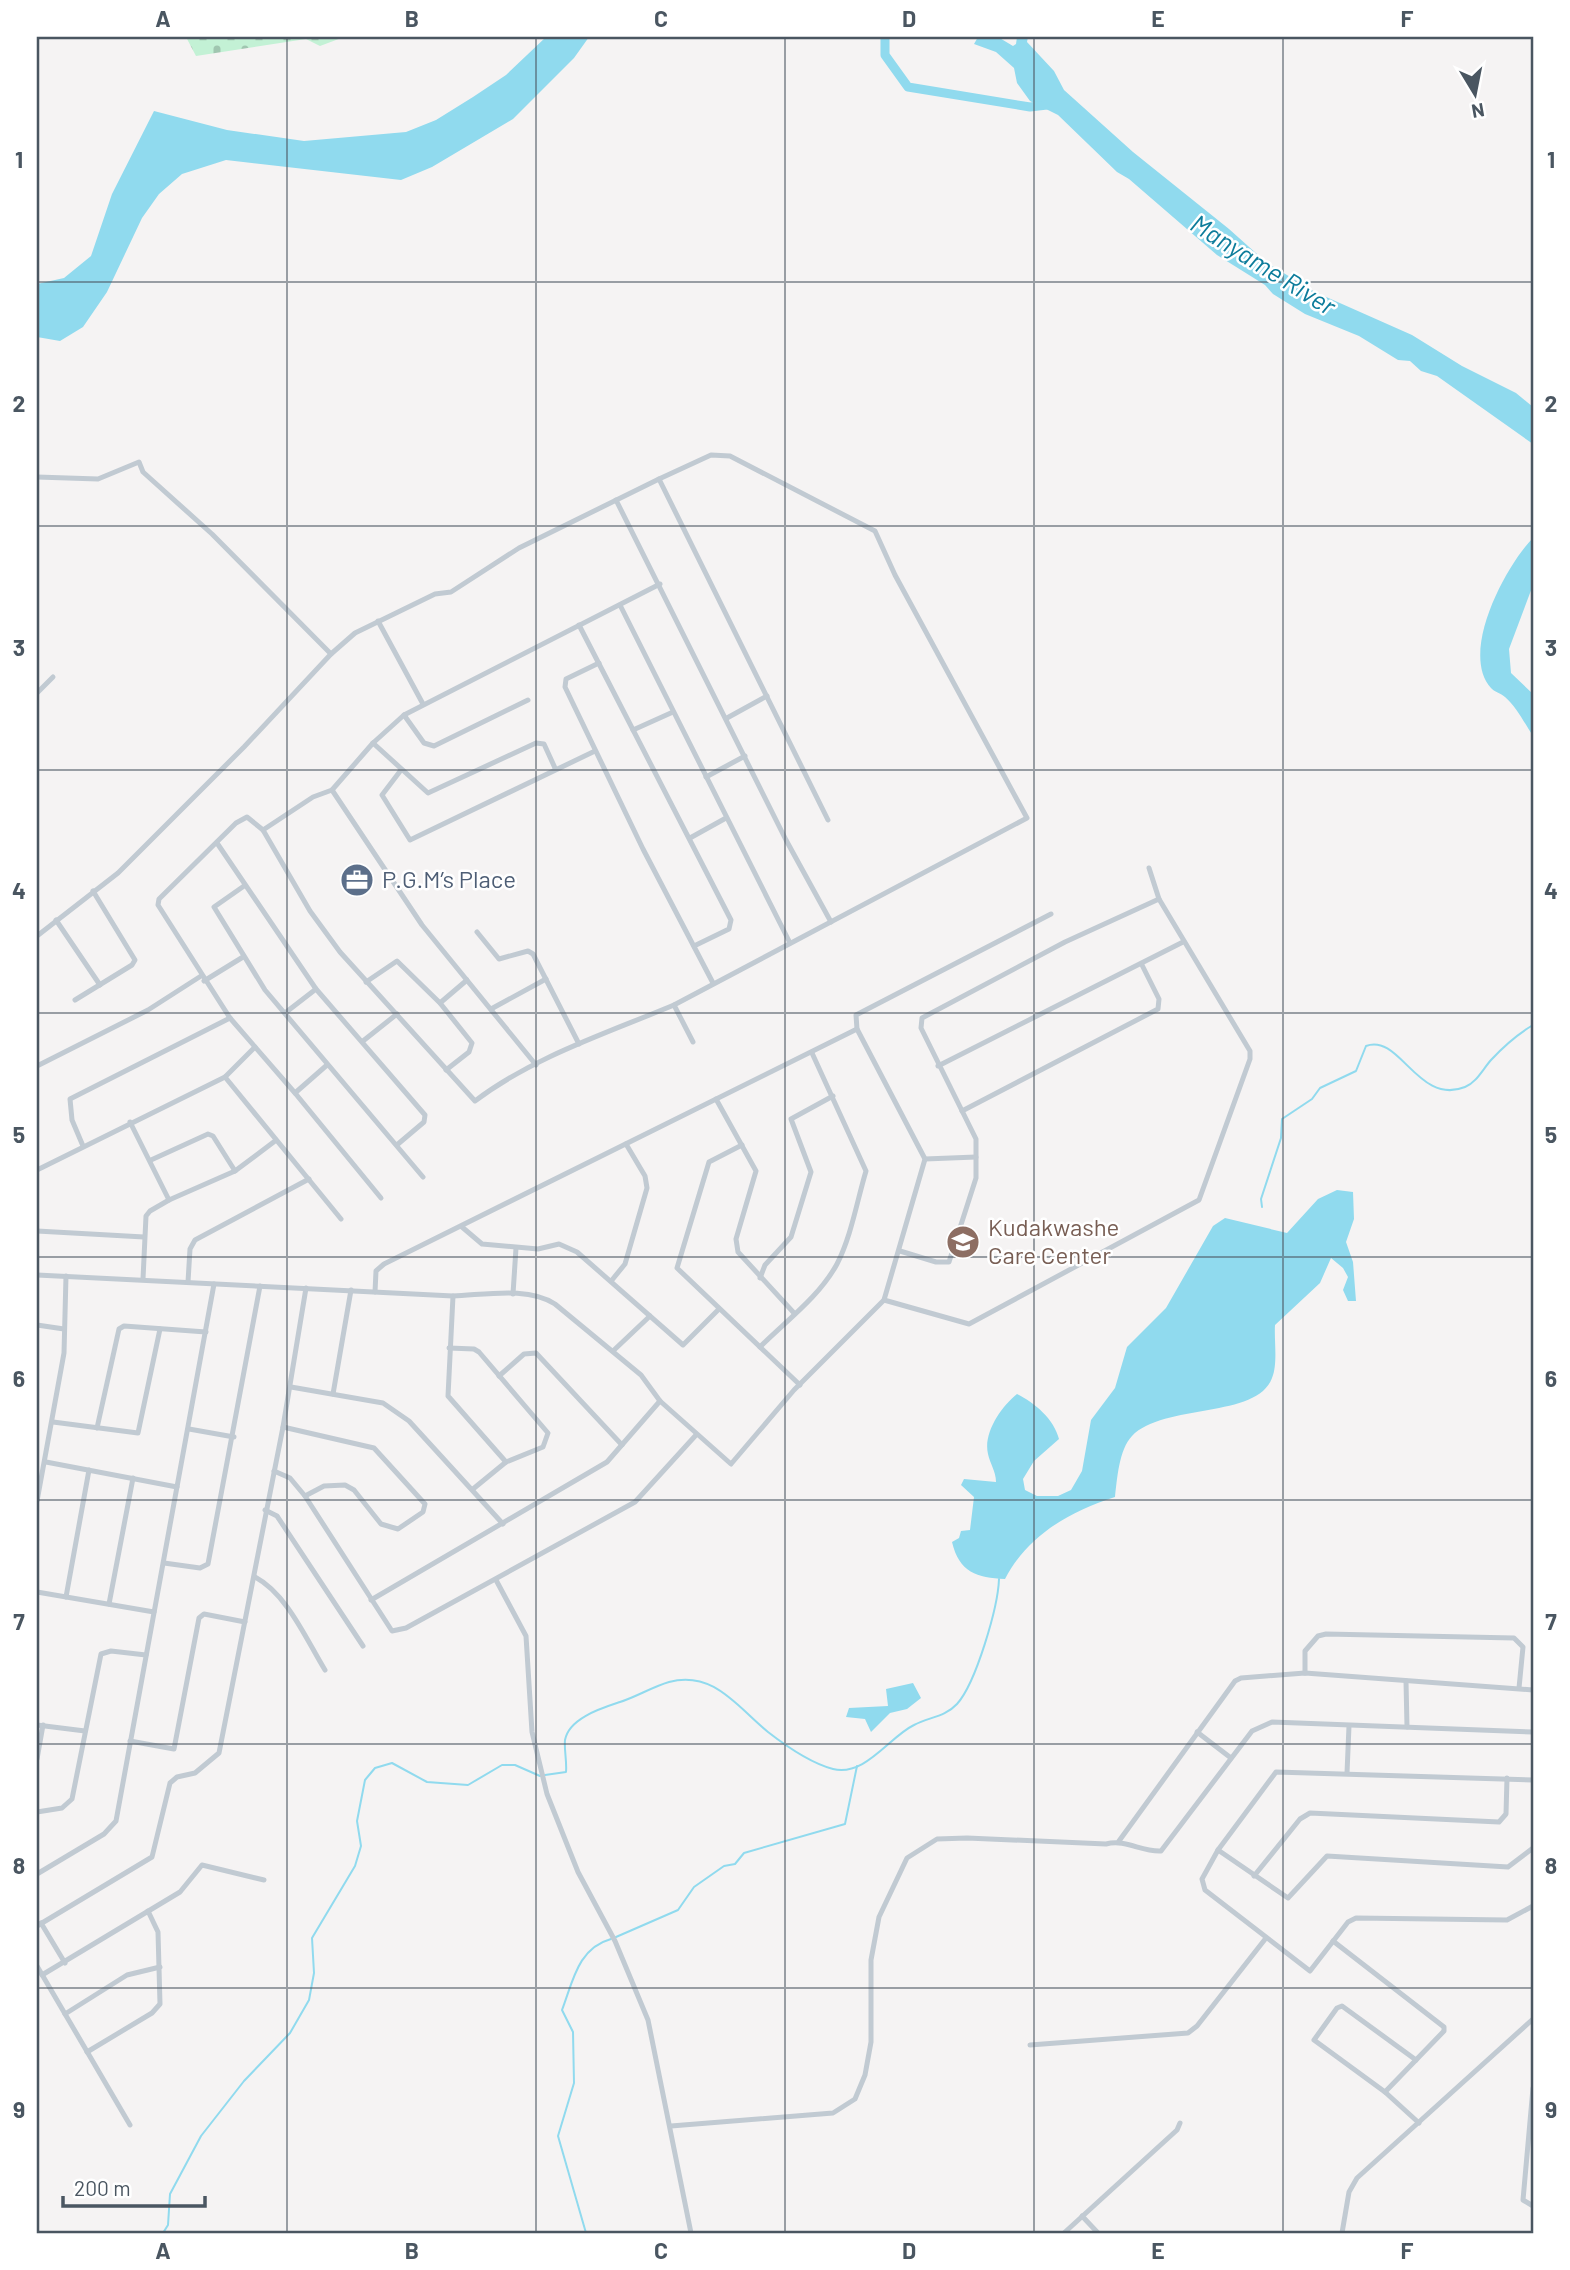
<svg xmlns="http://www.w3.org/2000/svg" width="1570" height="2270" viewBox="0 0 1570 2270" font-family="Barlow,sans-serif">
<defs>
<pattern id="cemetery-stones" width="16" height="16" patternUnits="userSpaceOnUse" patternTransform="scale(1.75)"><rect width="16" height="16" fill="#c3f1d5"/><path d="M2 7V4a2 2 0 0 1 4 0v3zM10 15v-3a2 2 0 0 1 4 0v3z" fill="#a0c6b0"/></pattern>
</defs>
<rect width="100%" height="100%" fill="#f5f3f3"/>
<polygon fill="url(#cemetery-stones)" points="186,37 344,37 320,46 306,39 196,56"/>
<g fill="#90daee">
<polygon points="546,37 589,37 574,58 513,119 432,167 401,180 226,160 182,174 159,194 142,218 107,292 83,327 60,341 37,337 37,284 64,278 91,256 112,194 154,111 227,130 304,141 406,132 436,120 473,97 506,75"/>
<polygon points="978,37 998,37 1013,46 1016,44 1017,37 1028,37 1027,42 1054,71 1064,90 1133,152 1229,229 1267,263 1315,292 1412,335 1462,366 1516,393 1533,407 1533,444 1437,376 1421,371 1410,361 1398,360 1359,336 1305,314 1273,294 1265,285 1217,255 1129,179 1117,172 1058,115 1030,101 1017,83 1014,68 996,52 974,44"/>
<path d="M1533 538V585L1509 649 1511 673 1533 694V736C1525 724 1516 706 1505 697 1501 693 1494 692 1491 688 1459 653 1506 565 1533 538Z"/>
<path d="M1337 1190 1353 1192 1354 1219 1346 1242 1353 1262 1356 1301H1348L1343 1290 1348 1277 1343 1268 1331 1258 1320 1283 1275 1325C1274 1340 1278 1364 1272 1378 1257 1419 1164 1403 1132 1436 1119 1449 1117 1480 1115 1497 1069 1512 1028 1535 1005 1579 977 1578 959 1572 952 1542L959 1538 961 1531 970 1530 974 1497 961 1485 964 1479 996 1482C996 1471 990 1464 988 1454 983 1433 1001 1407 1017 1394 1035 1403 1054 1419 1059 1439L1034 1461 1023 1479 1025 1490 1037 1496H1058L1071 1490 1082 1471 1091 1420 1115 1388 1127 1347 1166 1308 1213 1226 1225 1218 1287 1233 1318 1199Z"/>
<polygon points="913,1683 921,1698 907,1709 890,1713 871,1732 865,1719 846,1717 849,1708 888,1706 886,1689"/>
</g>
<g fill="none" stroke-linecap="round" stroke-linejoin="round">
<g stroke="#90daee" stroke-width="2">
<path d="M1262 1207 1261 1199 1281 1138 1282 1119 1312 1099 1320 1088 1356 1071 1366 1046C1400 1033 1418 1106 1465 1087 1476 1083 1483 1069 1491 1060 1503 1047 1518 1034 1533 1025"/>
<path d="M545 1775 566 1772C567 1761 564 1750 565 1740 569 1718 602 1708 620 1702 636 1697 652 1687 669 1682 714 1670 738 1708 768 1732 786 1746 810 1763 833 1769 865 1777 889 1737 914 1725 929 1717 945 1717 957 1704 976 1683 998 1607 999 1579"/>
<polyline points="616,1937 678,1910 694,1887 724,1866 735,1864 744,1853 845,1824 857,1766"/>
<polyline points="163,2233 168,2225 170,2194 201,2136 244,2081 290,2033 309,2000 314,1973 312,1938 355,1866 361,1846 357,1821 365,1780 375,1768 392,1763 427,1782 468,1785 502,1765 515,1765 540,1776"/>
<path d="M586 2233 558 2136 574 2083 573 2032 562 2010C573 1981 578 1948 611 1939"/>
</g>
<polyline stroke="#90daee" stroke-width="9" points="885,37 885,55 908,87 1030,107 1047,105"/>
<g stroke="#c1cad2" stroke-width="5">
<polyline points="37,477 98,479 139,462 143,472 212,534 331,654"/>
<polyline points="659,479 828,820"/>
<polyline points="616,500 786,840 831,922"/>
<polyline points="620,605 790,943"/>
<polyline points="378,621 423,704"/>
<polyline points="579,625 731,920 729,929 694,946"/>
<polyline points="599,663 566,679 565,687 643,849 713,983"/>
<polyline points="37,693 53,677"/>
<polyline points="404,715 424,743 434,746 528,700"/>
<polyline points="727,718 767,696"/>
<polyline points="633,730 673,712"/>
<polyline points="373,743 428,793 536,743 544,744 555,768"/>
<polyline points="401,770 382,795 410,840 595,751"/>
<polyline points="706,777 745,756"/>
<polyline points="332,790 422,925 536,1065"/>
<polyline points="263,830 313,797 332,790 373,743 404,715 660,584"/>
<polyline points="690,838 726,818"/>
<polyline points="217,843 316,989 425,1115 424,1122 398,1144"/>
<polyline points="244,886 214,907 265,990 423,1177"/>
<polyline points="56,920 100,985"/>
<polyline points="477,932 499,959 528,951 533,954 579,1044"/>
<polyline points="37,936 118,873 244,747 331,654 355,633 435,594 451,592 519,548 659,479 711,455 730,456 875,531 895,575 1027,818 674,1005 693,1042"/>
<polyline points="204,981 243,957"/>
<polyline points="366,982 397,961 440,1003 472,1043 469,1052 446,1070"/>
<polyline points="75,1000 132,965 135,960 93,891"/>
<polyline points="440,1003 467,980"/>
<polyline points="491,1009 546,979"/>
<polyline points="285,1013 316,989"/>
<polyline points="363,1041 397,1014"/>
<path d="M327 1065 295 1093 230 1018 158 905 159 899 236 823 247 817 263 830 310 911 340 952 475 1101C533 1057 607 1033 674 1005"/>
<polyline points="37,1066 148,1010 201,976"/>
<polyline points="938,1066 1183,942"/>
<polyline points="225,1077 341,1219"/>
<polyline points="295,1093 381,1198"/>
<polyline points="716,1099 756,1171 736,1239 738,1252 794,1313"/>
<polyline points="962,1111 1158,1009 1159,999 1142,965"/>
<polyline points="130,1122 169,1200 235,1171 275,1141"/>
<polyline points="742,1145 709,1162 677,1268 800,1385"/>
<polyline points="83,1146 72,1120 70,1099 230,1018"/>
<polyline points="925,1159 976,1157"/>
<polyline points="151,1160 208,1134 213,1136 235,1171"/>
<polyline points="37,1170 225,1077 255,1047"/>
<polyline points="462,1227 482,1244 538,1249 559,1244 577,1252 683,1345 719,1309"/>
<polyline points="37,1231 144,1237"/>
<polyline points="900,1251 936,1262 949,1262 976,1178 976,1139 921,1028 922,1018 1065,942 1159,899 1149,868"/>
<path d="M37 1275 453 1296C484 1295 528 1286 555 1304L641 1375 660 1401 731 1464 794 1390 884 1300 925 1159 857 1029 856 1015 1051 914"/>
<polyline points="760,1278 765,1265 791,1237 811,1172 791,1119 833,1096"/>
<polyline points="143,1279 146,1216 150,1211 169,1200"/>
<polyline points="612,1280 625,1264 647,1188 645,1176 626,1144"/>
<polyline points="188,1282 190,1249 195,1240 309,1179"/>
<polyline points="375,1292 376,1271 384,1264 857,1029"/>
<polyline points="513,1294 516,1248"/>
<polyline points="453,1296 448,1396 506,1462"/>
<polyline points="884,1300 969,1324 1199,1200 1250,1059 1250,1051 1159,899"/>
<polyline points="37,1325 64,1329"/>
<path d="M760 1347C786 1321 819 1297 837 1264 851 1237 857 1201 866 1171L812 1053"/>
<polyline points="449,1348 474,1349 479,1352 548,1433 543,1447 506,1462 473,1489"/>
<polyline points="613,1351 650,1316"/>
<polyline points="499,1376 524,1354 536,1353 622,1445"/>
<polyline points="291,1387 383,1403 409,1421 503,1524"/>
<polyline points="333,1394 351,1290"/>
<polyline points="53,1422 138,1433 160,1329"/>
<polyline points="283,1427 374,1448 425,1504 423,1512 398,1529 381,1524 354,1490 345,1485 324,1486 305,1496"/>
<polyline points="97,1428 119,1329 124,1326 206,1332"/>
<polyline points="189,1429 234,1437"/>
<polyline points="46,1462 177,1487"/>
<polyline points="274,1471 290,1478 305,1496 392,1631 406,1628 635,1502 696,1435"/>
<polyline points="37,1501 64,1353 66,1276"/>
<polyline points="265,1510 277,1516 363,1646"/>
<polyline points="164,1563 200,1568 208,1564 260,1286"/>
<path d="M255 1577C287 1594 306 1639 325 1670"/>
<polyline points="496,1580 526,1636 532,1732 547,1794 578,1872 615,1941 648,2020 691,2233"/>
<polyline points="37,1592 154,1612"/>
<polyline points="66,1597 89,1470"/>
<polyline points="371,1600 607,1462 660,1401"/>
<polyline points="109,1604 133,1478"/>
<polyline points="1305,1673 1305,1651 1318,1636 1326,1634 1514,1638 1523,1647 1519,1688"/>
<polyline points="1406,1681 1407,1727"/>
<polyline points="37,1725 85,1731"/>
<polyline points="1197,1732 1231,1758"/>
<polyline points="130,1741 174,1749 199,1618 204,1614 245,1622"/>
<polyline points="37,1759 43,1725"/>
<polyline points="1347,1773 1349,1726"/>
<polyline points="1533,1780 1276,1772 1218,1850 1202,1879 1205,1890 1310,1971 1348,1922 1356,1918 1507,1920 1533,1906"/>
<polyline points="37,1812 62,1808 72,1799 101,1654 111,1651 146,1655"/>
<polyline points="1119,1841 1235,1681 1241,1678 1305,1673 1533,1690"/>
<polyline points="1218,1850 1288,1898 1327,1856 1508,1867 1533,1848"/>
<polyline points="37,1874 104,1834 116,1821 214,1284"/>
<polyline points="1254,1876 1300,1819 1310,1813 1499,1822 1506,1814 1507,1778"/>
<polyline points="41,1923 65,1963"/>
<polyline points="37,1926 152,1857 170,1783 177,1777 195,1773 219,1753 283,1427 306,1288"/>
<polyline points="1333,1941 1444,2027 1444,2031 1385,2092"/>
<polyline points="37,1966 130,2125"/>
<polyline points="42,1975 180,1892 202,1865 264,1880"/>
<polyline points="65,2014 127,1975 160,1967"/>
<polyline points="1030,2045 1188,2033 1197,2026 1266,1938"/>
<polyline points="87,2052 152,2013 160,2004 158,1932 148,1911"/>
<polyline points="1416,2060 1342,2006 1337,2008 1314,2040 1385,2092 1419,2123"/>
<polyline points="1533,2088 1523,2200 1533,2206"/>
<path d="M671 2126 833 2113 855 2099 865 2075 871 2042V1960L879 1917 907 1858 937 1839 967 1838 1106 1844C1126 1839 1141 1852 1161 1851L1252 1731 1272 1722 1533 1732"/>
<polyline points="1082,2216 1098,2233"/>
<polyline points="1064,2233 1177,2130 1180,2123"/>
<polyline points="1342,2233 1349,2192 1357,2178 1533,2019"/>
</g>
</g>
<path fill="none" stroke="#4a5661" stroke-width="2" stroke-opacity="0.55" d="M287 37V2233M536 37V2233M785 37V2233M1034 37V2233M1283 37V2233M37 282H1533M37 526H1533M37 770H1533M37 1013H1533M37 1257H1533M37 1500H1533M37 1744H1533M37 1988H1533"/>
<defs>
<symbol id="office-disc" viewBox="-11 -11 22 22"><circle r="9.5" fill="#5c6f8a" stroke="#fff"/><path d="M-6-3h4V-5.5h4V-3h4V5H-6ZM-1-4.5V-3h2v-1.5ZM-6 0V1H6V0Z" fill="#fff"/></symbol>
<symbol id="university-disc" viewBox="-11 -11 22 22"><circle r="9.5" fill="#8d6e63" stroke="#fff"/><path d="M0-5L7-2L0 1L-7-2ZM-4 1L0 2.5L4 1V4Q0 6-4 4Z" fill="#fff"/></symbol>
</defs>
<g fill-rule="evenodd">
<use href="#office-disc" x="338" y="861" width="38" height="38"/>
<use href="#university-disc" x="944" y="1223" width="38" height="38"/>
</g>
<g text-anchor="middle" stroke-width="5" stroke-linejoin="round" paint-order="stroke">
<g font-size="24" fill="#4e5e75" stroke="#fff" text-anchor="start">
<text x="382" y="888">P.G.M’s Place</text>
</g>
<g font-size="24" fill="#785e54" stroke="#fff" text-anchor="start">
<text x="988" y="1236">Kudakwashe<tspan x="988" dy="28">Care Center</tspan></text>
</g>
<g font-size="26" font-style="italic" fill="#0c7c9b" stroke="#fff">
<text transform="translate(1263 265) rotate(32)" y="9">Manyame River</text>
</g>
</g>
<rect width="1570" height="2270" fill="none" stroke="#ffffff" stroke-width="77"/>
<g transform="translate(1475 94) rotate(170)" stroke="#ffffff" stroke-width="5" paint-order="stroke">
<path d="M0-5L12 26L0 18L-12 26Z" fill="#4a5661"/>
<text y="-10" font-size="19" font-weight="bold" text-anchor="middle" fill="#4a5661">N</text>
</g>
<path d="M63 2196v10h142v-10" fill="none" stroke="#4a5661" stroke-width="3.5"/>
<text x="74" y="2196" font-size="21" fill="#4a5661" stroke="#ffffff" stroke-width="5" paint-order="stroke">200 m</text>
<rect x="38" y="38" width="1494" height="2194" fill="none" stroke="#4a5661" stroke-width="2.5"/>
<g font-size="23" text-anchor="middle" font-weight="bold" fill="#4a5661">
<text x="163" y="27">A</text>
<text x="412" y="27">B</text>
<text x="661" y="27">C</text>
<text x="909" y="27">D</text>
<text x="1158" y="27">E</text>
<text x="1407" y="27">F</text>
<text x="19" y="168">1</text>
<text x="1551" y="168">1</text>
<text x="19" y="412">2</text>
<text x="1551" y="412">2</text>
<text x="19" y="656">3</text>
<text x="1551" y="656">3</text>
<text x="19" y="899">4</text>
<text x="1551" y="899">4</text>
<text x="19" y="1143">5</text>
<text x="1551" y="1143">5</text>
<text x="19" y="1387">6</text>
<text x="1551" y="1387">6</text>
<text x="19" y="1630">7</text>
<text x="1551" y="1630">7</text>
<text x="19" y="1874">8</text>
<text x="1551" y="1874">8</text>
<text x="19" y="2118">9</text>
<text x="1551" y="2118">9</text>
<text x="163" y="2259">A</text>
<text x="412" y="2259">B</text>
<text x="661" y="2259">C</text>
<text x="909" y="2259">D</text>
<text x="1158" y="2259">E</text>
<text x="1407" y="2259">F</text>
</g>
</svg>
